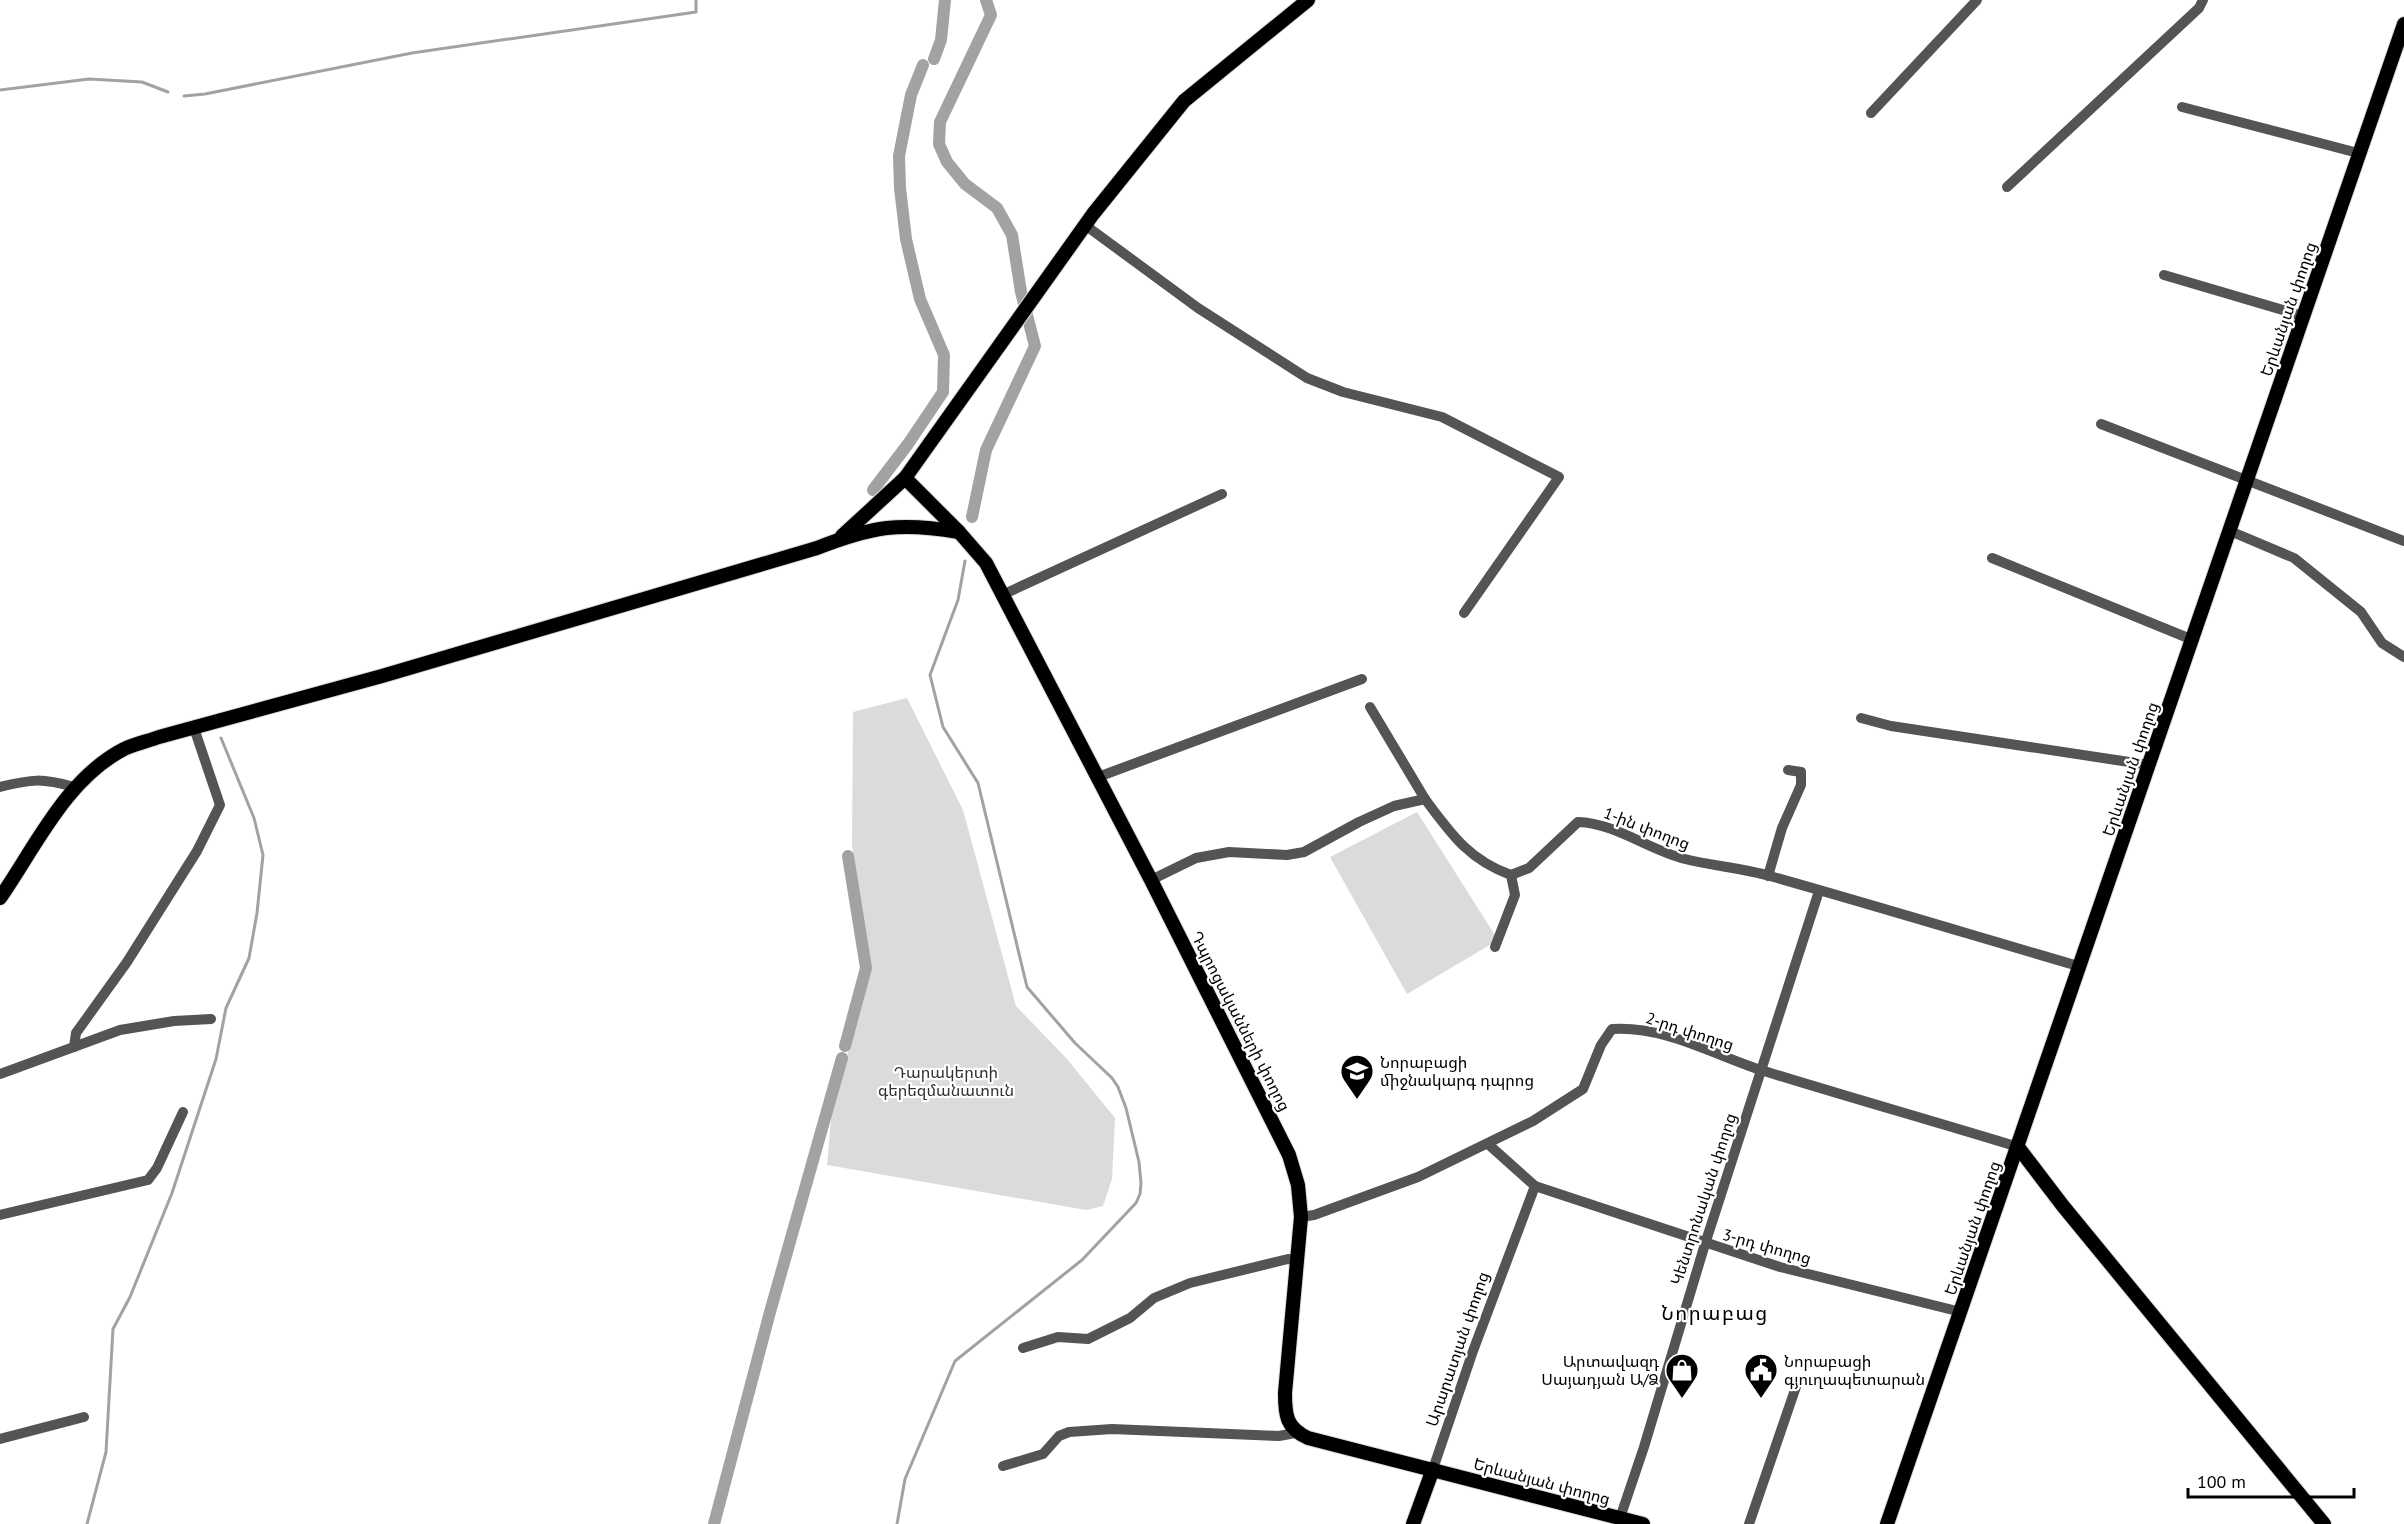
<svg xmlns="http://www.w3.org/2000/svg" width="2404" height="1524" viewBox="0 0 2404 1524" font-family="'PT Sans','Noto Sans Armenian',sans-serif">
<rect width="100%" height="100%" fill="#fff"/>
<g fill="#dbdbdb">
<polygon points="907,698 963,810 1016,1006 1067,1059 1115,1118 1112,1179 1103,1206 1086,1210 827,1165 832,1107 863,1002 870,962 852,846 853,712"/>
<polygon points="1417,812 1498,940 1407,994 1330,857"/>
</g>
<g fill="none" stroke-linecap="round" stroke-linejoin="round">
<g stroke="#a2a2a2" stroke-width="3">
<polyline points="0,90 89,79 142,82 168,92"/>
<polyline points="184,96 205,94 412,53 696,12 696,0"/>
<polyline points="87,1524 106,1452 113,1329 130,1297 172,1193 216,1059 226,1008 249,958 257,913 263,855 254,818 221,738"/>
<polyline points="897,1524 905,1479 955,1361 1082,1260 1136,1203 1140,1194 1141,1183 1139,1162 1126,1108 1118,1087 1112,1078 1075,1043 1027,987 978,783 943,727 930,675 958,600 965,561"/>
</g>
<g stroke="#a2a2a2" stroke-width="12">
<polyline points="934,59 941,40 945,0"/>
<polyline points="873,490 908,444 943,392 944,355 920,299 906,239 900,188 899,156 911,95 923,65"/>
<polyline points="972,517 986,450 1035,346 1021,292 1012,235 997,208 965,184 947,162 939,144 940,122 991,15 986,0"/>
<polyline points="845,1046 866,968 848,856"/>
<polyline points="714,1524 770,1312 842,1058"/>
</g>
<defs>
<g id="major">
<path d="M905 478 959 532 986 563 1151 880 1289 1155 1298 1185 1301 1217 1285 1393C1285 1415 1286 1428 1308 1438L1643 1524"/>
<polyline points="842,536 905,478 1093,214 1184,101 1308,0"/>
<path d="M0 898C36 846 66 779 124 749 135 744 148 741 159 737L382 676 817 548C873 526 900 522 959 532"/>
<polyline points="2018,1147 2063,1206 2324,1524"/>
<polyline points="1413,1524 1433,1469"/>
<polyline points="1887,1524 2404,24"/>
</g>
</defs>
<use href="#major" stroke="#dbdbdb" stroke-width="16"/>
<g stroke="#545454" stroke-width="10">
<polyline points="2182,107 2358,153"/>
<polyline points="1871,113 1977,0"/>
<polyline points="2007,187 2199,8 2203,0"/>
<polyline points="1085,225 1198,308 1307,378 1343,392 1442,417 1559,477 1464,613"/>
<polyline points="2164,275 2303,316"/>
<polyline points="2101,424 2404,541"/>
<polyline points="2230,531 2294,558 2361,612 2382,643 2404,657"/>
<polyline points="1992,558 2193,640"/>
<polyline points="1002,595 1222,494"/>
<polyline points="1370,707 1425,799"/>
<polyline points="1861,718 1891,726 2149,765"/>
<polyline points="1098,777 1362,679"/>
<path d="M0 787C32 779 42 778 74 787"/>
<polyline points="1768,876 1782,828 1801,785 1801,772 1788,770"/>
<path d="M1151 880 1196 858 1229 852 1287 855 1304 852 1359 822 1394 806 1425 799C1451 834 1469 860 1511 875L1529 868 1578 822C1615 823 1649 850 1685 859 1713 866 1742 868 1770 876 1873 905 1975 936 2078 966"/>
<polyline points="1495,947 1515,895 1511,875"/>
<polyline points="74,1047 76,1033 127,962 197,851 220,805 194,728"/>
<polyline points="0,1074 120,1030 174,1021 211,1019"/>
<polyline points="1488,1144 1535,1186 1780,1267 1961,1312"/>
<polyline points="0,1215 148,1180 157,1168 183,1112"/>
<path d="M1301 1217 1314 1215 1418 1177 1533 1121 1583 1089 1601 1045 1612 1029C1664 1025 1716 1056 1764 1071 1848 1097 1933 1121 2018 1147"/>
<polyline points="1023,1348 1058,1337 1088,1339 1130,1318 1154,1298 1190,1283 1288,1259 1298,1260"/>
<polyline points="0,1439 84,1417"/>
<polyline points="1003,1466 1043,1454 1059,1436 1069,1432 1112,1429 1279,1436 1295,1433"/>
<polyline points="1433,1469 1473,1351 1535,1186"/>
<polyline points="1620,1518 1644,1447 1705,1244 1819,891"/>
<polyline points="1749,1524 1798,1381"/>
</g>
<use href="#major" stroke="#000" stroke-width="14"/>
</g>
<defs>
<symbol id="school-pin" viewBox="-11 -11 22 30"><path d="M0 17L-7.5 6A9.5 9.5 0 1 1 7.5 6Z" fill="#000" stroke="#fff"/><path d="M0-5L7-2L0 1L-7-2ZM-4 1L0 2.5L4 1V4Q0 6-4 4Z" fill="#fff"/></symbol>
<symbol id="shop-pin" viewBox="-11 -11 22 30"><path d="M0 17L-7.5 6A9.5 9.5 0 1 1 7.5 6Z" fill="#000" stroke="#fff"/><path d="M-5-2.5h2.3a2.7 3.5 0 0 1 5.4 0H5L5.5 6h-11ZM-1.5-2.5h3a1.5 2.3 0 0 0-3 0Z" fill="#fff"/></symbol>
<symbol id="civic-pin" viewBox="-11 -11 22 30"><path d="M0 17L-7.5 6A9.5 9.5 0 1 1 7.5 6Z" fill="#000" stroke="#fff"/><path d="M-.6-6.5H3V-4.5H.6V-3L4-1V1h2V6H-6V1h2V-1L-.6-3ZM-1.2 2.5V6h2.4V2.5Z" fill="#fff"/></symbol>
</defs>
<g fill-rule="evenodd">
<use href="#school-pin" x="1338" y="1052" width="38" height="52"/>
<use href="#shop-pin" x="1663" y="1351" width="38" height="52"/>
<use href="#civic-pin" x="1742" y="1351" width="38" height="52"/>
</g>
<g text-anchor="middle" stroke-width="4.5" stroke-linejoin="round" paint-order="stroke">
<g font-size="16" fill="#000" stroke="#fff">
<text transform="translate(2288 309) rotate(-71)" y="6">Երևանյան փողոց</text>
<text transform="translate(2130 769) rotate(-71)" y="6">Երևանյան փողոց</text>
<text transform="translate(1647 828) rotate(21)" y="6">1-ին փողոց</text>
<text transform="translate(1241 1021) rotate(63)" y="6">Դպրոցականների փողոց</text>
<text transform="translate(1690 1031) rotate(18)" y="6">2-րդ փողոց</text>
<text transform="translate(1703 1199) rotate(-72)" y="6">Կենտրոնական փողոց</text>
<text transform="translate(1972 1228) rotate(-71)" y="6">Երևանյան փողոց</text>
<text transform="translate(1767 1246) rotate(16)" y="6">3-րդ փողոց</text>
<text transform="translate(1457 1349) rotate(-71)" y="6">Արարատյան փողոց</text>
<text transform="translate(1542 1481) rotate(15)" y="6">Երևանյան փողոց</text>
</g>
<g font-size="16" fill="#000" stroke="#fff" text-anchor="start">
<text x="1380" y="1068">Նորաբացի<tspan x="1380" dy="18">միջնակարգ դպրոց</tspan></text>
<text x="1659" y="1367" text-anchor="end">Արտավազդ<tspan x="1659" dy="18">Սայադյան Ա/Ձ</tspan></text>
<text x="1784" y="1367">Նորաբացի<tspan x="1784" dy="18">գյուղապետարան</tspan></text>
</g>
<g font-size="16" fill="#323232" stroke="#fff">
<text x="946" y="1078">Դարակերտի<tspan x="946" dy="18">գերեզմանատուն</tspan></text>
</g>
<g font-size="20" letter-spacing="1.5" fill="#000" stroke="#fff">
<text x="1715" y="1320">Նորաբաց</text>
</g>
</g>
<path d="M2188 1488v9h166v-9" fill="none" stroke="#000000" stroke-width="3"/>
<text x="2197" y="1488" font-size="18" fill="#000000" stroke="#ffffff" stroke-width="4.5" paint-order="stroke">100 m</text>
</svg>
